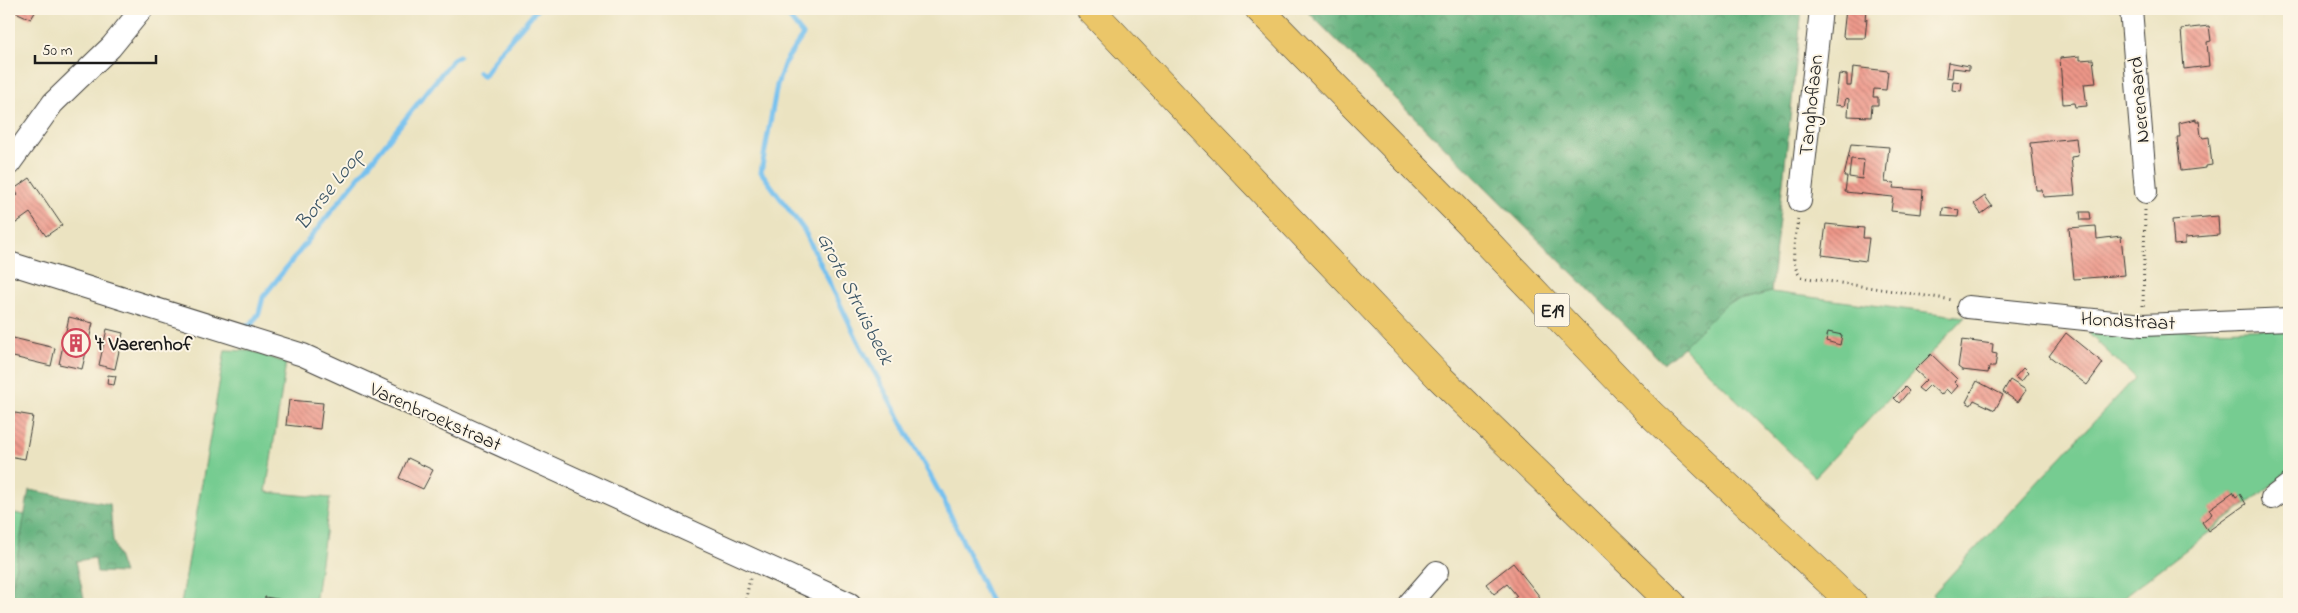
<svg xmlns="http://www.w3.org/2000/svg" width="2298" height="613" viewBox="0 0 2298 613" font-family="'Indie Flower',sans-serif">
<defs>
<pattern id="forest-crowns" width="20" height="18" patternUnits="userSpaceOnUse" patternTransform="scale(1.25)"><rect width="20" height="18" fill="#60b07b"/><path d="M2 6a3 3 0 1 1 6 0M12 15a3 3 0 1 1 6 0" fill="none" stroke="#4e8e64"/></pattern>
<pattern id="building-back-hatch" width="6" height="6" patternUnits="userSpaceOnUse" patternTransform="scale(1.25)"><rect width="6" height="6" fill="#ee9789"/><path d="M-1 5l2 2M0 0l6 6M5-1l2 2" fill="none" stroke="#c07a6f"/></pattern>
</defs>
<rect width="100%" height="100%" fill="#fcf5e5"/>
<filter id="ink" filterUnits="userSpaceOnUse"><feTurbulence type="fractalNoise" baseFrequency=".02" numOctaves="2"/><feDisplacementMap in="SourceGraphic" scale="10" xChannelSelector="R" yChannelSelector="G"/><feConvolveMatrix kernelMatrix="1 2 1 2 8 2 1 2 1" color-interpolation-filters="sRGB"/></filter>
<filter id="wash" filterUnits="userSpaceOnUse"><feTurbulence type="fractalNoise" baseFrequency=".0096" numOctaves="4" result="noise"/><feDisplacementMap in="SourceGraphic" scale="20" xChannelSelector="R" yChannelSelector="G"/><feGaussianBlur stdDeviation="1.12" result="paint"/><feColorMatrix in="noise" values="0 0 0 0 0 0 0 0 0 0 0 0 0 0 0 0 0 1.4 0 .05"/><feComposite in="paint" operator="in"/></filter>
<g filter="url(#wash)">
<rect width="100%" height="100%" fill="#ebe3c1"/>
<g fill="#76cc91" stroke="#497456">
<polygon points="1771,292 1965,317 1815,477 1683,347 1727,303"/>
<polygon points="2289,328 2289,472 2130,592 2113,604 1943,604 1933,594 2135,378 2088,333"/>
<polygon points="225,350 252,351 286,363 266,492 330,498 315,604 181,604"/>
<polygon points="9,512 25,515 9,604"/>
</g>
<g fill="url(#forest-crowns)" stroke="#3e664c">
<polygon points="1305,9 1802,9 1771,292 1727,303 1683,347 1663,363"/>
<polygon points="29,490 110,504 113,541 124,573 97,572 95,558 76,561 85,603 93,604 9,604"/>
</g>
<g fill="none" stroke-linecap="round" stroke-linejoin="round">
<g stroke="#76c1ef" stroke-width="5">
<polyline points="782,9 803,35 785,62 777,85 761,172 804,230 862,349 945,503 992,604"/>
<polyline points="479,72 483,76 499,53 537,9"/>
<polyline points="243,327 251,325 259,313 263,297 453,59 459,56"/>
</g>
</g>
<g id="blocks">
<g fill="url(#building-back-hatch)" fill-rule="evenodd">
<polygon points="9,9 37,9 31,19"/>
<polygon points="1846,9 1866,9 1865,20 1867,19 1865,38 1845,38 1843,36"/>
<polygon points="2209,26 2211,41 2207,42 2209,66 2184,69 2181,29"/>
<polygon points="2080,56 2080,60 2093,59 2096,83 2084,84 2087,106 2075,107 2074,103 2063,104 2060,58"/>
<polygon points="1948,62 1969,66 1969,70 1953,68 1952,78 1946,77"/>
<polygon points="1853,67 1888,71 1886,90 1874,89 1873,97 1878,97 1878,105 1872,105 1871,117 1848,116 1849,99 1846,98 1844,106 1835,105 1839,74 1847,75 1847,86 1851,86"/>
<polygon points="1953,81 1962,82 1961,91 1952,90"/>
<polygon points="2196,119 2196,121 2199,121 2201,135 2203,138 2209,137 2212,165 2206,166 2206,168 2181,171 2177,137 2180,137 2179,123"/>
<polygon points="2076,138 2078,156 2071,157 2075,195 2043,197 2042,190 2036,190 2031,143"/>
<path d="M1851 144 1889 147 1885 182 1894 183 1893 188 1923 190 1921 214 1891 211 1893 197 1845 192 1847 177H1844ZM1851 159 1864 160 1862 179 1849 177Z"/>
<polygon points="30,178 62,225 46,236 30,213 9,228 9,201 18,195 14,189"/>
<polygon points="1985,196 1992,206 1981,214 1974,204"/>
<polygon points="1943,208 1959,210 1958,217 1942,216"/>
<polygon points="2080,212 2090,212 2091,220 2081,220"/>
<polygon points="2218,216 2219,235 2185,238 2185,244 2174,245 2172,220"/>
<polygon points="1826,224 1864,228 1863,238 1869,238 1866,261 1822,255"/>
<polygon points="2096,226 2097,239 2121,236 2125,275 2074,279 2069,228"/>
<polygon points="69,317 93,323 82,369 59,364"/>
<polygon points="107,329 123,333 115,369 99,365"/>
<polygon points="1828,332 1842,335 1840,345 1826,341"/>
<polygon points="2066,333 2103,363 2087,385 2049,356"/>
<polygon points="9,337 55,348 51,366 9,356"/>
<polygon points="1962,340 1993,344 1992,353 1997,354 1995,367 1989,367 1988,373 1962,370 1958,367"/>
<polygon points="1931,354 1957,379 1954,382 1958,386 1951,394 1946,389 1941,395 1930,385 1923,392 1918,388 1926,380 1915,370"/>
<polygon points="2023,368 2028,373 2021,382 2015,377"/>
<polygon points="108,375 116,376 114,385 107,384"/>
<polygon points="2010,380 2026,390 2018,402 2003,392"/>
<polygon points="1977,381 2003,395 1995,410 1974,400 1971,405 1966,402"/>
<polygon points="1905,387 1909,391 1899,403 1894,398"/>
<polygon points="289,400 323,403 320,429 286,425"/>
<polygon points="9,412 33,416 25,459 9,456"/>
<polygon points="408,458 433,470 423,489 399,478"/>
<polygon points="2233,492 2236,497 2240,494 2246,504 2208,531 2202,522 2212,514 2209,509"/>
<polygon points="1513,563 1540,597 1531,604 1507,604 1517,596 1507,584 1494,594 1486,584"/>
<polygon points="265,597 301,603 301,604 264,604"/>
</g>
</g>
</g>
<g filter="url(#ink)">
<use href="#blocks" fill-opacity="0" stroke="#3b3a35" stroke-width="1"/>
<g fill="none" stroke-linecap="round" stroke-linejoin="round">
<defs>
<g id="minor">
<polyline points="2131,9 2146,192"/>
<polyline points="9,164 53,103 111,47 142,9"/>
<polyline points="1800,201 1821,9"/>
<polyline points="9,263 303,355 850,604"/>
<polyline points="1968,307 2143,325 2289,319"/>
<polyline points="2272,498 2289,485"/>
<polyline points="1409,604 1437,572"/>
</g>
<g id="highway">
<polyline points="1090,9 1439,377 1672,604"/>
<polyline points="1259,9 1464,218 1650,413 1853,604"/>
</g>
</defs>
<use href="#minor" stroke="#3b3a35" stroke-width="24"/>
<use href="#highway" stroke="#3b3a35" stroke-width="29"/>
<g stroke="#3b3a35" stroke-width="3" stroke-dasharray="1 4" stroke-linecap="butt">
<path d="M1798 219C1796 236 1788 263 1801 277L1953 300"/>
<polyline points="2143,306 2145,210"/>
<polyline points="745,604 750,578"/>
</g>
<use href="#minor" stroke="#fff" stroke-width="22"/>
<use href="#highway" stroke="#ebc669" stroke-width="28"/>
</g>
</g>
<defs>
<symbol id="building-ring" viewBox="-11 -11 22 22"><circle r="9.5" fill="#fcf5e5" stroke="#d1495b" stroke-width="1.5"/><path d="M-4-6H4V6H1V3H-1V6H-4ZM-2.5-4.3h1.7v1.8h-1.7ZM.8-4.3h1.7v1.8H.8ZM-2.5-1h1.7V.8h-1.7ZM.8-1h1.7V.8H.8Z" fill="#d1495b"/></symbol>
</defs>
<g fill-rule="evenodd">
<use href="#building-ring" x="60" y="327" width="32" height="32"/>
</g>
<g text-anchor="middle" stroke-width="4" stroke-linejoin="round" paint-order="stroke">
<rect fill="#fcf5e5" stroke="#5f5d58" stroke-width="1" x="1534.5" y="293.5" width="35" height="33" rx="4"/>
<g font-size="19" font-weight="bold" fill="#1c1c1c">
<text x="1552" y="317">E19</text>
</g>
<g font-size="20" fill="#1c1c1c" stroke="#fcf5e5">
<text transform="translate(2138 100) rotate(-95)" y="7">Nerenaard</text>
<text transform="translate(1810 105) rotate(-84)" y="7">Tanghoflaan</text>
<text transform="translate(2128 320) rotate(3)" y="7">Hondstraat</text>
<text transform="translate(436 416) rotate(24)" y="7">Varenbroekstraat</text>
</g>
<g font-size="20" font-weight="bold" fill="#1c1c1c" stroke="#fcf5e5" text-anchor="start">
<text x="95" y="350">'t Vaerenhof</text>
</g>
<g font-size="21" font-style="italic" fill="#3c5666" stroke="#fcf5e5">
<text transform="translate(329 188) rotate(-52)" y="7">Borse Loop</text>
<text transform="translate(856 298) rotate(63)" y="7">Grote Struisbeek</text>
</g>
</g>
<rect width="2298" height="613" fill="none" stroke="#fcf5e5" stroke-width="30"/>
<path d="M35 55v8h121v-8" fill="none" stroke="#1c1c1c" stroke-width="2.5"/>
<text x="42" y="55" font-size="15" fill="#1c1c1c" stroke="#fcf5e5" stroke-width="4" paint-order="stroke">50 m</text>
</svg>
